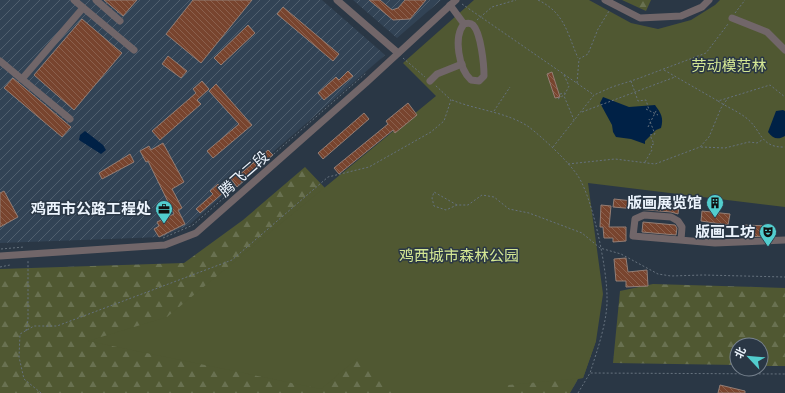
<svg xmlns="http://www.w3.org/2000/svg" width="785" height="393" viewBox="0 0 785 393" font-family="'PT Sans Narrow','Noto Sans SC',sans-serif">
<defs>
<pattern id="industrial-furrows" width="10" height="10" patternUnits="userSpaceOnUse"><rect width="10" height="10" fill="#324355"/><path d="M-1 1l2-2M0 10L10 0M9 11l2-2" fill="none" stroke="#505f6e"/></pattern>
<pattern id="forest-firs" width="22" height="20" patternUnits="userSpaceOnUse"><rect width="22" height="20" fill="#505832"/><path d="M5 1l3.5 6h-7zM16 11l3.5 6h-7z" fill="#697151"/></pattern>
<pattern id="building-back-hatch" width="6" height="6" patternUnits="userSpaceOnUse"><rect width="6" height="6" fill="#78442e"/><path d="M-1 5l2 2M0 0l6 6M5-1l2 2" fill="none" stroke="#8b604d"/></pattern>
</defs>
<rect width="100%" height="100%" fill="#2a3745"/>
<g fill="url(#industrial-furrows)">
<polygon points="0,0 322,0 385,55 189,225 162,237 0,243"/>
<polygon points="353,0 441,0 397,38"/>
</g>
<g fill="url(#forest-firs)">
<polygon points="622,0 651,0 646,11"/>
<polygon points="437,96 596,341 583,378 578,379 570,393 0,393 0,269 184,263 243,220 305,167 325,188"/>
<polygon points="653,284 785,288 785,366 761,366 761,345 737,345 737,365 613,363 620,291"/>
</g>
<polygon fill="#505832" points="474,0 589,0 631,23 658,29 691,20 715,5 720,0 785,0 785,207 588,183 603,294 596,341 583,378 508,385 504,393 393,393 358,358 321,389 88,341 167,317 436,96 403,63"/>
<g fill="#002146">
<path d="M603 97 629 107 655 105C661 113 664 118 661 128L656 130 645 141V144L631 139 616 137 613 132 612 125 600 103Z"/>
<path d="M783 110 785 111V136C778 140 773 139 768 132L776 111Z"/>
<polygon points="85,131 103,145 106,150 101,154 79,140 80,135"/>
</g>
<g fill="url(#building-back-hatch)" stroke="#947e75">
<polygon points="104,0 137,0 123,16"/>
<polygon points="193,0 252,0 201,63 166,34"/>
<polygon points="369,0 380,0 392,10 398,8 405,0 426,0 410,19 393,20"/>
<polygon points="283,7 339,54 333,61 277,14"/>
<polygon points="82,19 122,53 74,110 34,75"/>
<polygon points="248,25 255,33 221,65 214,58"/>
<polygon points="168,56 187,71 181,78 162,64"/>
<polygon points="348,71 353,76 324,100 318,93 336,77 339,80"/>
<polygon points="552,72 560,97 555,98 547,74"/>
<polygon points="13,78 71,127 62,137 4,88"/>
<polygon points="202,81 209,89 197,100 201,104 160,140 152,131 196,93 193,89"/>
<polygon points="216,84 252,125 213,158 207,151 239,124 209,91"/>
<polygon points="408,103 417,115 395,133 393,130 339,174 334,168 388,124 386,121"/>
<polygon points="364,113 369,119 323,159 318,153"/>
<polygon points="163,143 184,182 172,189 182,208 178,210 185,224 159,237 154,229 159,226 157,222 174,214 148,161 146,162 140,151 149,146 151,150"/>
<polygon points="268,150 273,155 237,187 231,179 235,175 237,177"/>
<polygon points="130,154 134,162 102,179 99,173"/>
<polygon points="218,184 224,192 200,213 196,209 213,194 210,191"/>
<polygon points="4,191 18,217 0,227 0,193"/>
<polygon points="614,199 679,206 678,214 671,212 613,207"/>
<polygon points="601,205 611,206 609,227 626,227 626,241 613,242 613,238 604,238 603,227 600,227"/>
<polygon points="702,211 730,214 728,225 701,221"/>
<polygon points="643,222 675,225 677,228 676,235 642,232"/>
<polygon points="744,225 769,226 769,236 743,237"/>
<polygon points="626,258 628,272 647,270 648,286 626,287 626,281 616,281 614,259"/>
<polygon points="720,385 745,391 745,393 718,393"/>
</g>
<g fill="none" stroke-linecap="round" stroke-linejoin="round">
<g stroke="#66727e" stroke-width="1" stroke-dasharray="2 2" stroke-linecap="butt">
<path d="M538 0C565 13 567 33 578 58"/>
<polyline points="462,4 594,95"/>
<polyline points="735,13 745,0"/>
<polyline points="477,20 492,7 516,0"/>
<polyline points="403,58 425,77"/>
<polyline points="664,70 718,101 770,85 785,97"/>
<polyline points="564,75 569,86 564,96 574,120"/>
<polyline points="631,81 638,101 646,100 649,110"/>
<polyline points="577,83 579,59 588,54 598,29 609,11"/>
<polyline points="560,94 565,93"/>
<polyline points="558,99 564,95"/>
<path d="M452 100C476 110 507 112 529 127 543 138 568 161 578 176 593 199 607 269 607 297 608 320 597 351 590 373"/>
<path d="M718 101C727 107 737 111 745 117 762 129 759 148 785 147"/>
<polyline points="646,109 658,115"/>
<polyline points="494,111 510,87"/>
<polyline points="582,112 675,77"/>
<polyline points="648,127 657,109"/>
<polyline points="553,147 594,95 612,87 637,79 706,53 728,24"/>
<polyline points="701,147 725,148 749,142 757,143 762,140"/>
<polyline points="645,162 652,150 651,145 654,144 650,135 655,134 649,119"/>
<polyline points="568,164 615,159 655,164 700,147 709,137 721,108 728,98"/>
<polyline points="457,205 434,192 432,198 434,206 446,210 457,205 468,205 482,195 494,197 509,209 529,213 582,233 600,248 621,254 658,274 671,276 703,275 785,277"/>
<polyline points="163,238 193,225 366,73"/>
<polyline points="1,249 24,247"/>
<polyline points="0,267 10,265"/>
<polyline points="26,331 28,320 28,260"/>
<polyline points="41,393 24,379 19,357 20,334 34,326 57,326 232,260 328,177 369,167 431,132 444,121 451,100 435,85"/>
<polyline points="578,393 590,373 785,374"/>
</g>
<g stroke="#716669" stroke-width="7">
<polyline points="74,0 134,50"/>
<polyline points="96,0 120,21"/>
<polyline points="337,0 398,53"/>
<polyline points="605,0 640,18 681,16 702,7 709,0"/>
<path d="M450 5 464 24C453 37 459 69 471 80L479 81 484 76C484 65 481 33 473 25 471 23 467 23 464 24"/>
<polyline points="732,18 767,32 785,50"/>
<polyline points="0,61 70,119"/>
<polyline points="22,79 83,8"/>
<polyline points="430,81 437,74 462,64"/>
<polyline points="681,240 682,227 678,221 671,217 644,215 635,219 633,236 715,243 785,240"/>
<polyline points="0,256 165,245 196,233 367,82 456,0"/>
</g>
</g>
<defs>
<symbol id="building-pin" viewBox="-11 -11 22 30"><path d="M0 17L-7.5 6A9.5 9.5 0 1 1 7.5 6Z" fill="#52cdce" stroke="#2a3745"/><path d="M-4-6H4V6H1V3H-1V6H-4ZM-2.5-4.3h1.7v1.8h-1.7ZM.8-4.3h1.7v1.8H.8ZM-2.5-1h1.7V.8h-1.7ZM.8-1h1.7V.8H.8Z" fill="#111"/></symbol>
<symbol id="office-pin" viewBox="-11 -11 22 30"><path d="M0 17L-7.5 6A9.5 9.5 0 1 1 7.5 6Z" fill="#52cdce" stroke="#2a3745"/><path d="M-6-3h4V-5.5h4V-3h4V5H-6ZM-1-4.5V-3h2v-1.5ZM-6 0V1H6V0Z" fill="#111"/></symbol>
<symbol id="theatre-pin" viewBox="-11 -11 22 30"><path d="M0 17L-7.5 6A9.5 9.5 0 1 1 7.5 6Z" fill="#52cdce" stroke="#2a3745"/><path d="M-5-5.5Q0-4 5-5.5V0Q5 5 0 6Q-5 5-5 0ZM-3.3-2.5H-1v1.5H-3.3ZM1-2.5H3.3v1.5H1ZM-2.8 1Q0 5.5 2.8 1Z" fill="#111"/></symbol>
</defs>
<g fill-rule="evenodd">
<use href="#building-pin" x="705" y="193" width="20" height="27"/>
<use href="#office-pin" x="154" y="199" width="20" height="27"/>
<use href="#theatre-pin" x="758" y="222" width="20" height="27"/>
</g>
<g text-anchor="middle" stroke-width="3" stroke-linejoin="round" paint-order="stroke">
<g font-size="15" fill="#d4e794" stroke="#2a3745">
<text x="729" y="71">劳动模范林</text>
<text x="459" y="261">鸡西城市森林公园</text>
</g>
<g font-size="15" fill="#ecf4fd" stroke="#2a3745">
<text transform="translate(244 174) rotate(-41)" y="5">腾飞二段</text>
</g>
<g font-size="15" font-weight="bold" fill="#ecf4fd" stroke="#2a3745" text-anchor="end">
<text x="702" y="208">版画展览馆</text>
<text x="151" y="214">鸡西市公路工程处</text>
<text x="755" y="237">版画工坊</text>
</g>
</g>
<g transform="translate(749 357) rotate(296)"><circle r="19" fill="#2a3745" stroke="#78838f"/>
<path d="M0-3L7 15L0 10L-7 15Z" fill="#52cdce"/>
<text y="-6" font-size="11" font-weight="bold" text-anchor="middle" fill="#ecf4fd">北</text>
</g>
</svg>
